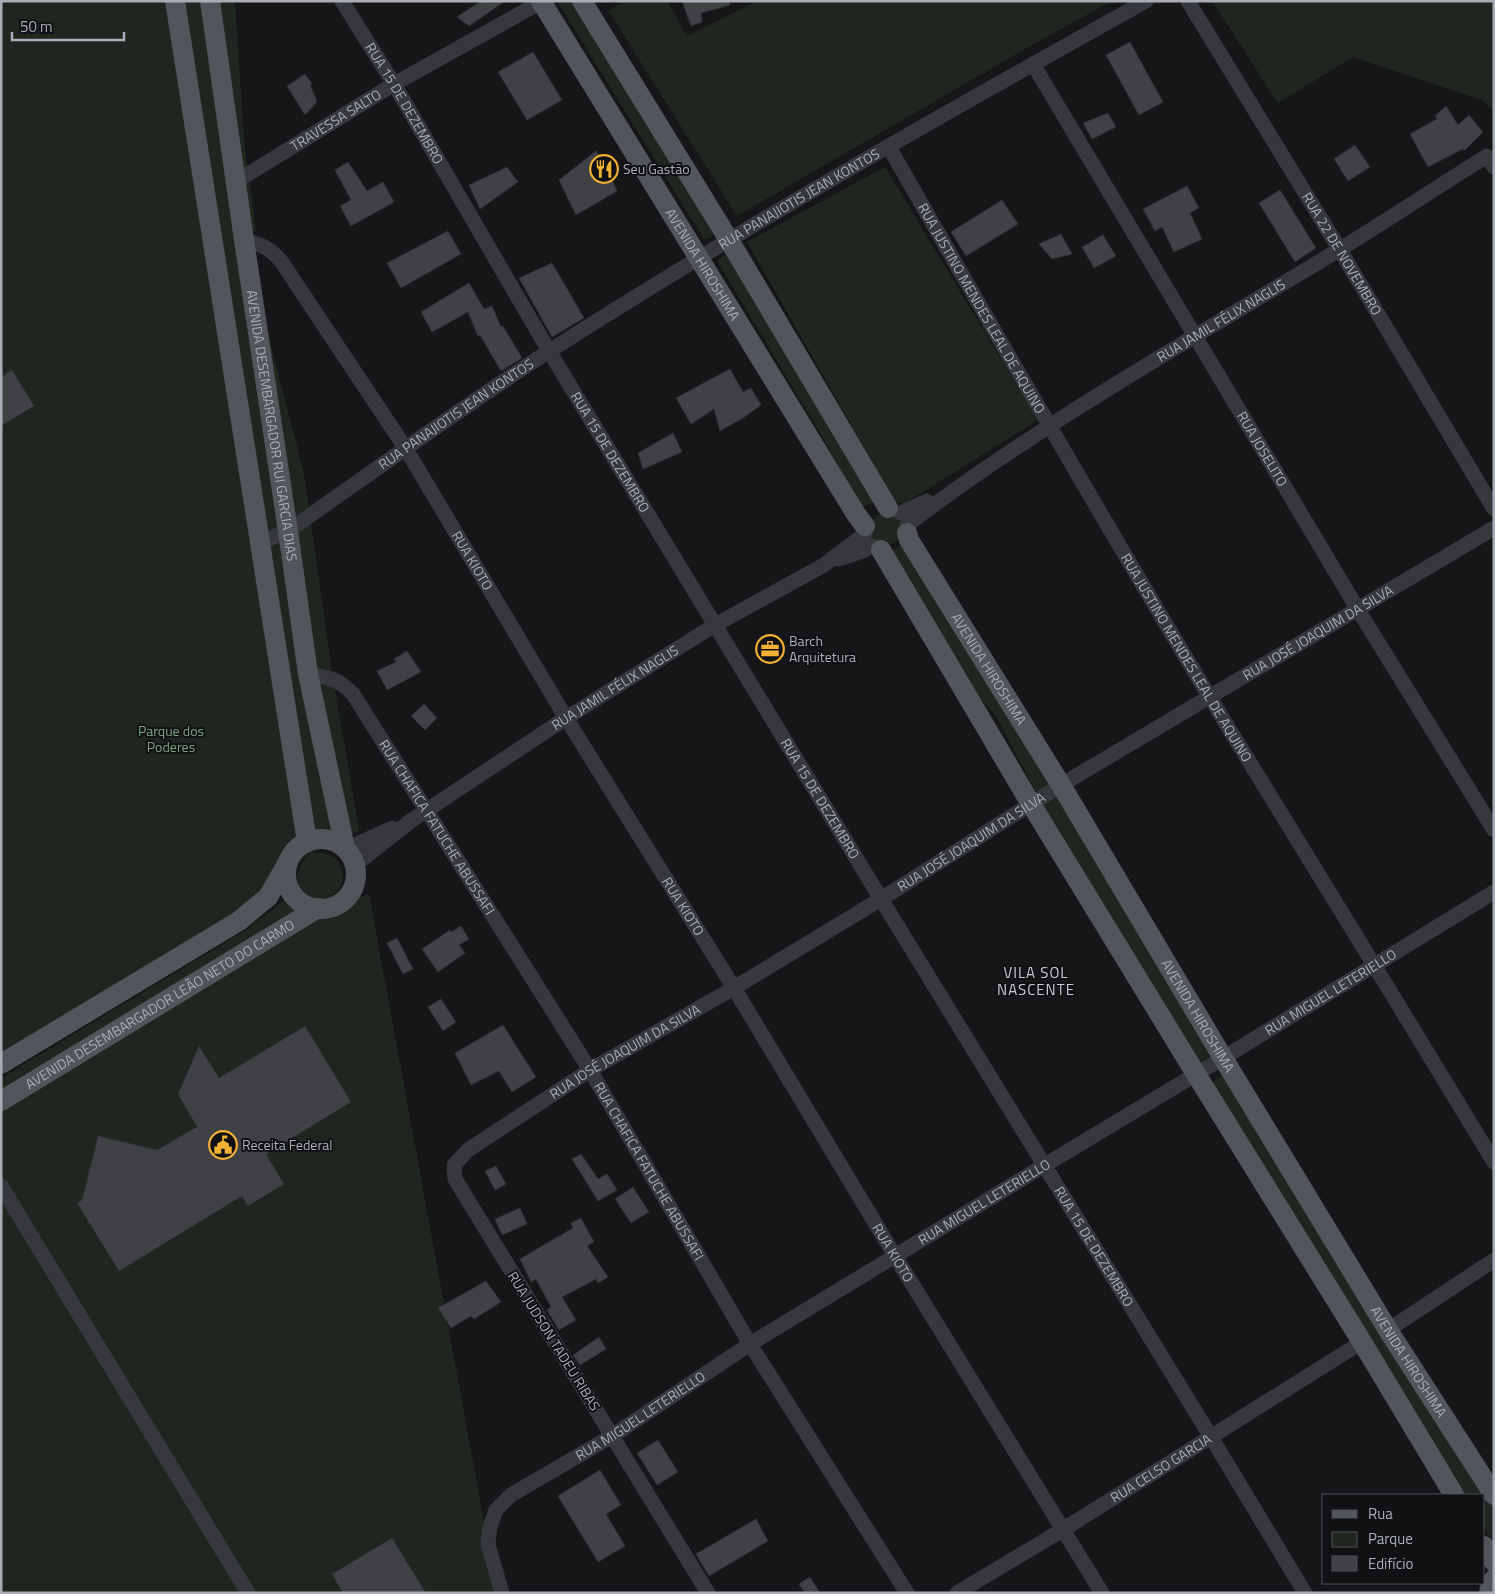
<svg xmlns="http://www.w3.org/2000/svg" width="1495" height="1594" viewBox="0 0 1495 1594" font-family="'Titillium Web',sans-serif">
<rect width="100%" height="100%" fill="#161618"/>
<g fill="#1e261f">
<polygon points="1,1 235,1 244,140 256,230 244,240 304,474 333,679 359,831 287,864 268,897 1,1064"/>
<polygon points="557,1 574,1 715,233 710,238 704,239"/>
<polygon points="627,1 667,1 687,36 757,1 1112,1 1025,49 737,216 608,10"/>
<polygon points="1212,1 1494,1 1494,111 1482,100 1353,57 1278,103"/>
<polygon points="885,167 1038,420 907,502 900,503 894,500 747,242"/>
<polygon points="727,253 879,499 862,508 819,431 717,261"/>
<circle cx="886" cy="529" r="16"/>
<polygon points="907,541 1213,1054 1200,1062 1038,796 996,716 972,689 889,553"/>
<path d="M311 853C316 853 322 852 327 854 346 860 348 886 332 896 328 898 324 898 320 900L1 1098V1078L246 930 299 889C296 870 298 866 311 853Z"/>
<polygon points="369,894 488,1544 495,1593 1,1593 1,1101 318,908"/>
<polygon points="1226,1073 1494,1507 1494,1545 1484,1528 1484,1495 1464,1495 1211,1083"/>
</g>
<g fill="#404145" stroke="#303034">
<polygon points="481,1 505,1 469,26 457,17"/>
<polygon points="682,1 730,1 730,5 701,13 702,22 691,26"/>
<polygon points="1130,42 1163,102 1139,115 1106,55"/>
<polygon points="533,52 562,100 527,120 498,72"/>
<polygon points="305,74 312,84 310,85 317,102 305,115 287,86"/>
<polygon points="1446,106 1458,125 1469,115 1483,132 1464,151 1463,149 1428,167 1410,134 1437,119 1435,116"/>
<polygon points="1108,113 1116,127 1092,139 1083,123"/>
<polygon points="1355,145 1370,167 1348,181 1334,159"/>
<polygon points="596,151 603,160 617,191 576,215 559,180"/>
<polygon points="348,162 367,191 383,182 394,202 351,226 340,206 351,200 335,170"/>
<polygon points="507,167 518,182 480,209 469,185"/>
<polygon points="1187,186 1199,208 1190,213 1202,239 1174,252 1162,227 1155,231 1143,209"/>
<polygon points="1280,190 1316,248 1295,262 1259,203"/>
<polygon points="1002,200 1018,224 966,256 951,232"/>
<polygon points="448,231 461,254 401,288 387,263"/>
<polygon points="1061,234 1072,254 1052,259 1039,244"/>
<polygon points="1103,235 1116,256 1094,268 1082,247"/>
<polygon points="552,263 584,318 552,337 519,278"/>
<polygon points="469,283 484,309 492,306 501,327 503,326 522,358 501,371 480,335 478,336 468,312 432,332 421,312"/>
<polygon points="730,369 743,392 751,388 761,405 743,418 720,431 714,409 691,424 676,398"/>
<polygon points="12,370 34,406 1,426 1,377"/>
<polygon points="673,433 682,452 643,469 638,453"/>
<polygon points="407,651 421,672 387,690 377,671 396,662 394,659"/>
<polygon points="424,704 437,718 425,730 411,716"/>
<polygon points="461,926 469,939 459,945 465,953 438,972 422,949 450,930 451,932"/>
<polygon points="397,938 413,969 403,974 387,943"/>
<polygon points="441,999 456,1022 443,1031 428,1007"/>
<polygon points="503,1025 536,1077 512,1092 499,1071 471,1085 455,1053"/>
<polygon points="305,1026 351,1102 266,1154 284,1184 248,1206 242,1196 119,1271 77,1203 82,1200 98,1136 157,1150 197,1127 178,1094 199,1046 219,1078"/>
<polygon points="581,1154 598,1179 607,1174 617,1190 598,1201 572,1159"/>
<polygon points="496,1166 506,1184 495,1190 485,1171"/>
<polygon points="633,1187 649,1212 631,1223 615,1199"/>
<polygon points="520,1208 527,1224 502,1235 495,1219"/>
<polygon points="581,1218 594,1242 587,1246 608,1277 598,1283 596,1279 562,1297 576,1320 559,1330 547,1310 551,1307 536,1279 531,1282 520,1259 573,1228 571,1223"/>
<polygon points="486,1281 501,1302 474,1319 471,1316 451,1328 438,1308"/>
<polygon points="599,1337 606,1349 580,1365 573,1355"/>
<polygon points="658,1440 678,1472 657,1485 637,1453"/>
<polygon points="600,1470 621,1505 606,1514 625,1546 598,1562 558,1496"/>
<polygon points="756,1519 768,1541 709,1576 696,1554"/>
<polygon points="392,1538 426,1593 343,1593 332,1574"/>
<polygon points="810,1577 820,1593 805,1593 799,1584"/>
</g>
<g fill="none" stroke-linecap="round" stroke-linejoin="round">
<g stroke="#37383d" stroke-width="15">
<path id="s1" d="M342 1 394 84 549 351 881 899 1211 1437 1305 1593"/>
<path id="s2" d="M1188 1 1340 250 1494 509"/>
<path id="s3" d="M1033 64 1357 608 1494 830"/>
<path id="s4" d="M889 147C994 331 1100 515 1209 696 1304 852 1400 1006 1494 1162"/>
<path id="s5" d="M237 181 394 84 541 2"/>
<path id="s6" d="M244 240C261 245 269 247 281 261L406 449 566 718 734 988 895 1256 1102 1593"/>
<polyline points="900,513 927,501"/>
<path id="s7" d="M907 525C1043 422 1192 339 1337 251 1388 220 1437 187 1487 156L1494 167"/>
<path id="s8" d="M259 543 288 531C375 470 462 407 551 350 745 226 945 113 1146 1"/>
<polyline points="839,559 863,551 872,546"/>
<path id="s9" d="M308 674C331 678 337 678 353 694L590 1070 750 1344 907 1593"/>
<polyline points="346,849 392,828"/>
<path id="s10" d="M355 865 412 820 566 718 715 625 824 565 865 534"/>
<polyline points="1,1186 248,1593"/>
<polyline points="1388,1330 1494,1260"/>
<path id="s11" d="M502 1593 488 1544 490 1527 496 1510 511 1495 612 1436 750 1344 1045 1165 1223 1058 1494 892"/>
<path id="s12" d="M708 1593 455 1179 454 1165 468 1150 590 1070 734 988 881 899 1061 785 1494 528"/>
<path id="s13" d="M957 1593 1064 1529 1362 1342"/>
</g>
<g stroke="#53555c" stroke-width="20">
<polyline points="175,1 307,842"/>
<path id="s14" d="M210 1 244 240 288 531 308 674 345 848"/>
<path id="s15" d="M541 1 856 514 865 526"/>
<polyline points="582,1 729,240 888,508"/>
<path id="s16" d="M907 533 909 540 1061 785 1223 1058 1388 1330 1494 1495"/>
<polyline points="881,550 1031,804 1196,1074 1362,1342 1454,1495"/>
<circle cx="321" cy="874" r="35"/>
<polyline points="1,1064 239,921 268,897 287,864"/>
<path id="s17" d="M1 1101 318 908"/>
<polyline points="1484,1546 1494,1562"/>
<polyline points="1489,1593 1491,1584 1494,1579"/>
</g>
</g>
<defs>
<symbol id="restaurant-ring" viewBox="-11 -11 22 22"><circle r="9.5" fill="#111113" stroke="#f2b134" stroke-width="1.5"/><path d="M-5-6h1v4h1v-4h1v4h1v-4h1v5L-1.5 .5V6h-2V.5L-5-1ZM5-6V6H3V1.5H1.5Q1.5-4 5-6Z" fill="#f2b134"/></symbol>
<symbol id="office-ring" viewBox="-11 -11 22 22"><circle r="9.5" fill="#111113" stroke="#f2b134" stroke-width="1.5"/><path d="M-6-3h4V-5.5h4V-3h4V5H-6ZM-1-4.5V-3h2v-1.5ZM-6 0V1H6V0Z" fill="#f2b134"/></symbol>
<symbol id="civic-ring" viewBox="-11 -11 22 22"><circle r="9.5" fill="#111113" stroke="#f2b134" stroke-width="1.5"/><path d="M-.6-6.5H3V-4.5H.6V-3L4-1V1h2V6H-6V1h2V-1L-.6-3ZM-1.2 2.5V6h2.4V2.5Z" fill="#f2b134"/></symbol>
</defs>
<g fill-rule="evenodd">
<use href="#restaurant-ring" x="588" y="153" width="32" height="32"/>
<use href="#office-ring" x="754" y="633" width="32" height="32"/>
<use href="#civic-ring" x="207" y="1129" width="32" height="32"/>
</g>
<g text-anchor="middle" stroke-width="4" stroke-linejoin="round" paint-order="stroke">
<g font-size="14" fill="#a8adb8" stroke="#111113">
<text dy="5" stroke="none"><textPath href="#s1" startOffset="120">RUA 15 DE DEZEMBRO</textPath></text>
<text dy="5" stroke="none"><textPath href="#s5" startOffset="116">TRAVESSA SALTO</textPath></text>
<text dy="5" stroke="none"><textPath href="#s8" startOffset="641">RUA PANAJIOTIS JEAN KONTOS</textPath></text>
<text dy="5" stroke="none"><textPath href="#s2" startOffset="296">RUA 22 DE NOVEMBRO</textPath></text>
<text dy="5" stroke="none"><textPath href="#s15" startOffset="309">AVENIDA HIROSHIMA</textPath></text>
<text dy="5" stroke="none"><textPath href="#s4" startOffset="186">RUA JUSTINO MENDES LEAL DE AQUINO</textPath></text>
<text dy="5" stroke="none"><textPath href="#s7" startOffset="375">RUA JAMIL FÉLIX NAGLIS</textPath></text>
<text dy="5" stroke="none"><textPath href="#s8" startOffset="236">RUA PANAJIOTIS JEAN KONTOS</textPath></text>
<text dy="5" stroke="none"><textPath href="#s14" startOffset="429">AVENIDA DESEMBARGADOR RUI GARCIA DIAS</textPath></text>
<text dy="5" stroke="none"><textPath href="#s3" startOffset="448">RUA JOSELITO</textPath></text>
<text dy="5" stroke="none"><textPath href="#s1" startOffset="525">RUA 15 DE DEZEMBRO</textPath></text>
<text dy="5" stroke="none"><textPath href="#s6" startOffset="399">RUA KIOTO</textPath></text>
<text dy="5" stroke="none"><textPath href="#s12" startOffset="1515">RUA JOSÉ JOAQUIM DA SILVA</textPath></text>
<text dy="5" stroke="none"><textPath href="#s4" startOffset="591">RUA JUSTINO MENDES LEAL DE AQUINO</textPath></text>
<text dy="5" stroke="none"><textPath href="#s16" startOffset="159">AVENIDA HIROSHIMA</textPath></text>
<text dy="5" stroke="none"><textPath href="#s10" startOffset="315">RUA JAMIL FÉLIX NAGLIS</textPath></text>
<text dy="5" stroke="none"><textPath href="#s1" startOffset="930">RUA 15 DE DEZEMBRO</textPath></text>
<text dy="5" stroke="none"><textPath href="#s9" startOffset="208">RUA CHAFICA FATUCHE ABUSSAFI</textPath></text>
<text dy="5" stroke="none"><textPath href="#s12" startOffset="1110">RUA JOSÉ JOAQUIM DA SILVA</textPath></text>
<text dy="5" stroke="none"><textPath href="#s6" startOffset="804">RUA KIOTO</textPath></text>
<text dy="5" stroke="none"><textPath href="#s11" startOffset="1069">RUA MIGUEL LETERIELLO</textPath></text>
<text dy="5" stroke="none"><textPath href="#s17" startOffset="186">AVENIDA DESEMBARGADOR LEÃO NETO DO CARMO</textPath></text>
<text dy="5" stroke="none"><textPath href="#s16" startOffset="564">AVENIDA HIROSHIMA</textPath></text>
<text dy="5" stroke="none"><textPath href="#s12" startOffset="705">RUA JOSÉ JOAQUIM DA SILVA</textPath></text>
<text dy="5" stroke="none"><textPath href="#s9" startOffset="612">RUA CHAFICA FATUCHE ABUSSAFI</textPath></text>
<text dy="5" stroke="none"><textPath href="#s11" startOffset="664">RUA MIGUEL LETERIELLO</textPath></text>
<text dy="5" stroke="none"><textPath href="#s1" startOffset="1455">RUA 15 DE DEZEMBRO</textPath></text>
<text dy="5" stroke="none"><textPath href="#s6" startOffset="1209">RUA KIOTO</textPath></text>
<text transform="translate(554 1341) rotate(58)" y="5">RUA JUDSON TADEU RIBAS</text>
<text dy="5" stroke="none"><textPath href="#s16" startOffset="969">AVENIDA HIROSHIMA</textPath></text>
<text dy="5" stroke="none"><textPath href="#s11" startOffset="259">RUA MIGUEL LETERIELLO</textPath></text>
<text dy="5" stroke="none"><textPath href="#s13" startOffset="239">RUA CELSO GARCIA</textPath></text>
</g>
<g font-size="14" fill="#a8adb8" stroke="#111113" text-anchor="start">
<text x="623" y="174">Seu Gastão</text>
<text x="789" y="646">Barch<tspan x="789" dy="16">Arquitetura</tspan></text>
<text x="242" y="1150">Receita Federal</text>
</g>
<g font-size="14" fill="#7fa381" stroke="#111113">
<text x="171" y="736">Parque dos<tspan x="171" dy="16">Poderes</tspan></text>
</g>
<g font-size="15" letter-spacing="1" fill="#c9ccd4" stroke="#111113">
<text x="1036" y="978">VILA SOL<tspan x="1036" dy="17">NASCENTE</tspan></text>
</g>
</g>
<rect width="1495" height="1594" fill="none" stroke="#a8adb8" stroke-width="5"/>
<rect x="1322" y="1494" width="162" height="90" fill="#111113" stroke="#4d4f55"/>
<rect x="1332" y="1510" width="25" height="8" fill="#53555c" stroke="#4d4f55"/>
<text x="1368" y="1519" font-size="15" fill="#a8adb8">Rua</text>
<rect x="1332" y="1532" width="25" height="15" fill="#1e261f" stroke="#4d4f55"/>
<text x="1368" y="1544" font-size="15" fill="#a8adb8">Parque</text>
<rect x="1332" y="1556" width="25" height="15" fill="#404145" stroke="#4d4f55"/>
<text x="1368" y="1569" font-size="15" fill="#a8adb8">Edifício</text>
<path d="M12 32v8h112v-8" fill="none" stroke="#a8adb8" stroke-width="2.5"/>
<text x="20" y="32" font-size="15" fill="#a8adb8" stroke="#111113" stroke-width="4" paint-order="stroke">50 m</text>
</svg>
